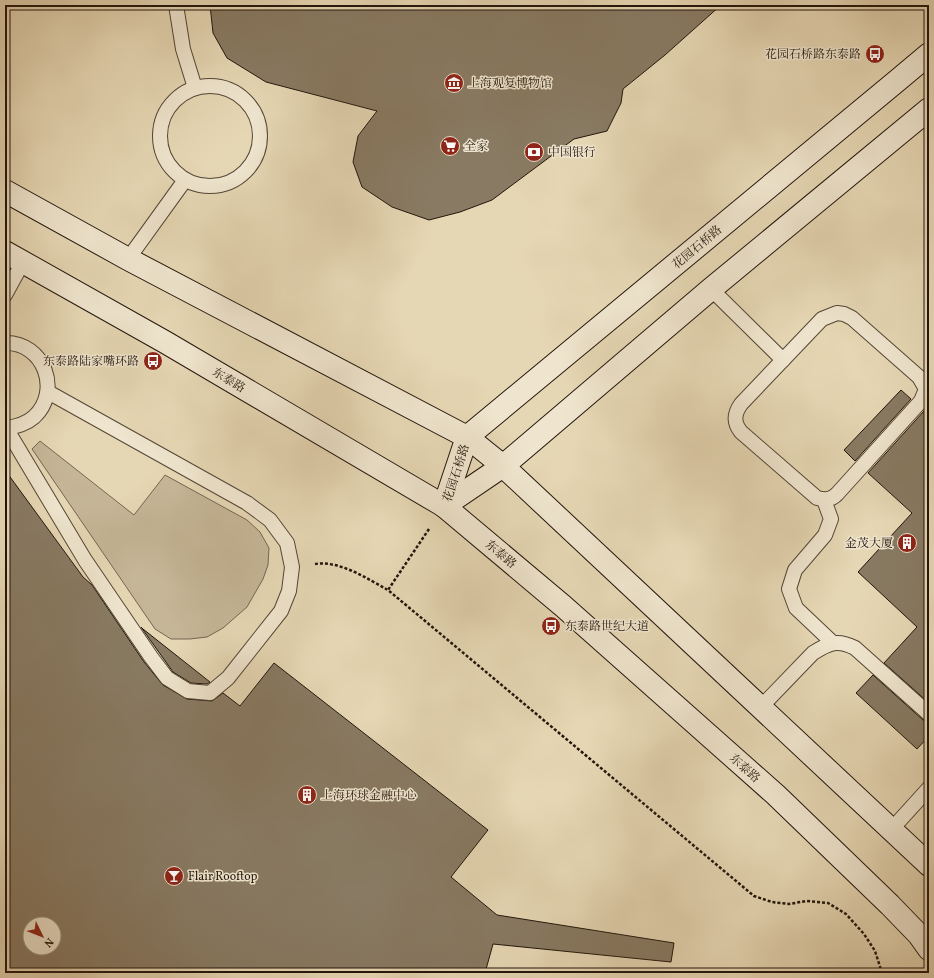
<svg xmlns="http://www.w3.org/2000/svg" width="934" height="978" viewBox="0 0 934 978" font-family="Vollkorn,'Noto Serif SC',serif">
<rect width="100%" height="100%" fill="#e6d7b4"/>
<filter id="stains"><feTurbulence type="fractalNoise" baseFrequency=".005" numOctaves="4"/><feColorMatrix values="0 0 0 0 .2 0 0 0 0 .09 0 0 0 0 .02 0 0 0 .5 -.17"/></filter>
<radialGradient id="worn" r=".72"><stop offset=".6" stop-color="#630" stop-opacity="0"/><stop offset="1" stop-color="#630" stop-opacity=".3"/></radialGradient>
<polygon fill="#c5b697" stroke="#746652" points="40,441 134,515 165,475 247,520 260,532 269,548 268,565 263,579 247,607 223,628 207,637 190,639 171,639 155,629 32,449"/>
<g fill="#887a63" stroke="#22150c" fill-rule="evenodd">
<polygon points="210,5 721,5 665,55 623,89 621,103 607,131 574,139 492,200 460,212 429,220 392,207 362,187 353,162 358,136 377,111 266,82 227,58 213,33"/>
<polygon points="901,390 911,399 855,461 844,450"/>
<polygon points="924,411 929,416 929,703 884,663 917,627 858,572 912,513 868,473"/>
<path d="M5 470 83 577 92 585 144 662 163 685 187 699 212 701 223 693 240 706 274 663 488 830 451 877 497 915 674 943 671 962 493 944 485 973H5ZM30 924H54V948H30Z"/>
<polygon points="141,627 143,629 210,682 207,684 191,683 173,672"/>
<polygon points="873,675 923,720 929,722 929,736 917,749 856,693"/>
</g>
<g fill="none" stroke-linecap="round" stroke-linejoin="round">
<defs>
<g id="lane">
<polyline points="176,5 183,49 195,88"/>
<circle cx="210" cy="136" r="50"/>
<polyline points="128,259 185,180"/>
<polyline points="711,289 783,360"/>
<polyline points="5,295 23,262"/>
<path d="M837 313 844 314 852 318 919 377 926 389 921 401 837 494C831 500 826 500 817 498L741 432C733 422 734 414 741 404L822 319Z"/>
<path d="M5 343C44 342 62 391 34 417 26 424 15 427 5 428"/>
<polyline points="6,428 85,560 151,657 167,678 188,691 210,693 228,678 281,611 289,591 292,567 287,543 270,520 247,503 48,392"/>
<polyline points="824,500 831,519 825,535 795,570 789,589 796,608 833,643"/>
<path d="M761 707 813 653C829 643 837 639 855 648L929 714"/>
<polyline points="891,830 929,788"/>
</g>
<g id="secondary">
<polyline points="5,191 128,259 467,437 503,466 929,865"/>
<polyline points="5,252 165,342 444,506 563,606 776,795 890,905 919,935 929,949"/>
<polyline points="444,506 467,437 898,80 929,54"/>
<polyline points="444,506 503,466 711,289 929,109"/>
</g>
</defs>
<use href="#lane" stroke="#534636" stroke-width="16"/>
<use href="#secondary" stroke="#22150c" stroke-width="24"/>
<g stroke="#22150c" stroke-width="2.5" stroke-dasharray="3 2" stroke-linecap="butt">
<polyline points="429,529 388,590 754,896 772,902 789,904 806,901 828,903 846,914 864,934 875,951 882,973"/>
<path d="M315 564C339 560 368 579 388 590"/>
<polyline points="777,973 779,973"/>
</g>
<use href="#lane" stroke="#efe5ce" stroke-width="14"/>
<use href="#secondary" stroke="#efe5ce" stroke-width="22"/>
</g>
<defs>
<symbol id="bus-disc" viewBox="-11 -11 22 22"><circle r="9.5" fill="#8f2418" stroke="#efe5ce"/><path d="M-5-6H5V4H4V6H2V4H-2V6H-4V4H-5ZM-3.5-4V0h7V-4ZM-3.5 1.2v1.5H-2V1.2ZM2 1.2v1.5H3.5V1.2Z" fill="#fff"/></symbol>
<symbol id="museum-disc" viewBox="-11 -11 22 22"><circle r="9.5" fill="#8f2418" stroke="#efe5ce"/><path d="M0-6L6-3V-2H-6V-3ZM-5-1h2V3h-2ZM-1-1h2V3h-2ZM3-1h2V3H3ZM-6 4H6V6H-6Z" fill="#fff"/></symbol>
<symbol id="supermarket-disc" viewBox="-11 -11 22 22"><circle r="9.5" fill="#8f2418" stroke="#efe5ce"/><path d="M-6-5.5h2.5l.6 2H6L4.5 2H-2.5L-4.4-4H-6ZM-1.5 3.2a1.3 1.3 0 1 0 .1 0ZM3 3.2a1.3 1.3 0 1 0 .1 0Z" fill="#fff"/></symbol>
<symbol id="bank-disc" viewBox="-11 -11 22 22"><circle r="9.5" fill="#8f2418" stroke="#efe5ce"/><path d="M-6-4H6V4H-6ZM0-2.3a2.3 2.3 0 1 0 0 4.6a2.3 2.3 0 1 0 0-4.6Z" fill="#fff"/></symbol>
<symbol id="building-disc" viewBox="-11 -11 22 22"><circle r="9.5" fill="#8f2418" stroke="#efe5ce"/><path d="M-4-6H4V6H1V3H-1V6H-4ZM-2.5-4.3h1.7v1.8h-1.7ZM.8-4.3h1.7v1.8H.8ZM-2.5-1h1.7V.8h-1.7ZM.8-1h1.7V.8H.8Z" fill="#fff"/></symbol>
<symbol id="bar-disc" viewBox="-11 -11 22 22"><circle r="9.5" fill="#8f2418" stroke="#efe5ce"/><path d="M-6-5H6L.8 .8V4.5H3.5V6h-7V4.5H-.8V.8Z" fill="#fff"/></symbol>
</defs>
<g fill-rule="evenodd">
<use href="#bus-disc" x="864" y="43" width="22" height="22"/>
<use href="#museum-disc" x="443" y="72" width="22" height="22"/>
<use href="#supermarket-disc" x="439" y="135" width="22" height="22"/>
<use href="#bank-disc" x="523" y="141" width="22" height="22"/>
<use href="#bus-disc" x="142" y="350" width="22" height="22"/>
<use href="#building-disc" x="896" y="532" width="22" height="22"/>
<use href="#bus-disc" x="540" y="615" width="22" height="22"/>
<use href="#building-disc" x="296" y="784" width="22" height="22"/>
<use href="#bar-disc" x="163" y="865" width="22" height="22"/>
</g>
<g text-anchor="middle" stroke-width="3" stroke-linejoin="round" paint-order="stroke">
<g font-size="12" fill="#22150c" stroke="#efe5ce" text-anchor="start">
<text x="861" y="58" text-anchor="end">花园石桥路东泰路</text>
<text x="468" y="87">上海观复博物馆</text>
<text x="464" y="150">全家</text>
<text x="548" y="156">中国银行</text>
<text x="139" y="365" text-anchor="end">东泰路陆家嘴环路</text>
<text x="893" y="547" text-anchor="end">金茂大厦</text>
<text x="565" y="630">东泰路世纪大道</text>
<text x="321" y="799">上海环球金融中心</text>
<text x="188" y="880">Flair Rooftop</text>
</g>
<g font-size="12" fill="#22150c" stroke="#efe5ce">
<text transform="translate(697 247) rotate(-40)" y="4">花园石桥路</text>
<text transform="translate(229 380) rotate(31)" y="4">东泰路</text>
<text transform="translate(456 473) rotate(-72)" y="4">花园石桥路</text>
<text transform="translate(501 554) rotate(40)" y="4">东泰路</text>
<text transform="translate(745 768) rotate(42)" y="4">东泰路</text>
</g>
</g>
<rect width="934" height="978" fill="none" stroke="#e6d7b4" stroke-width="20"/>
<rect x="6" y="6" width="922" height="966" fill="none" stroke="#22150c" stroke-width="2"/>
<rect x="10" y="10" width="914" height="958" fill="none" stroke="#22150c"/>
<g transform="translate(42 936) rotate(133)"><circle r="19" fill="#efe5ce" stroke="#9d9280"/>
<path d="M0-3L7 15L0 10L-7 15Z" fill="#8f2418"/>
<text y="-6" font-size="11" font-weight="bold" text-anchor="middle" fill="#22150c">N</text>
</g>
<rect width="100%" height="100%" filter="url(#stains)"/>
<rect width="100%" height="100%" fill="url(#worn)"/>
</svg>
